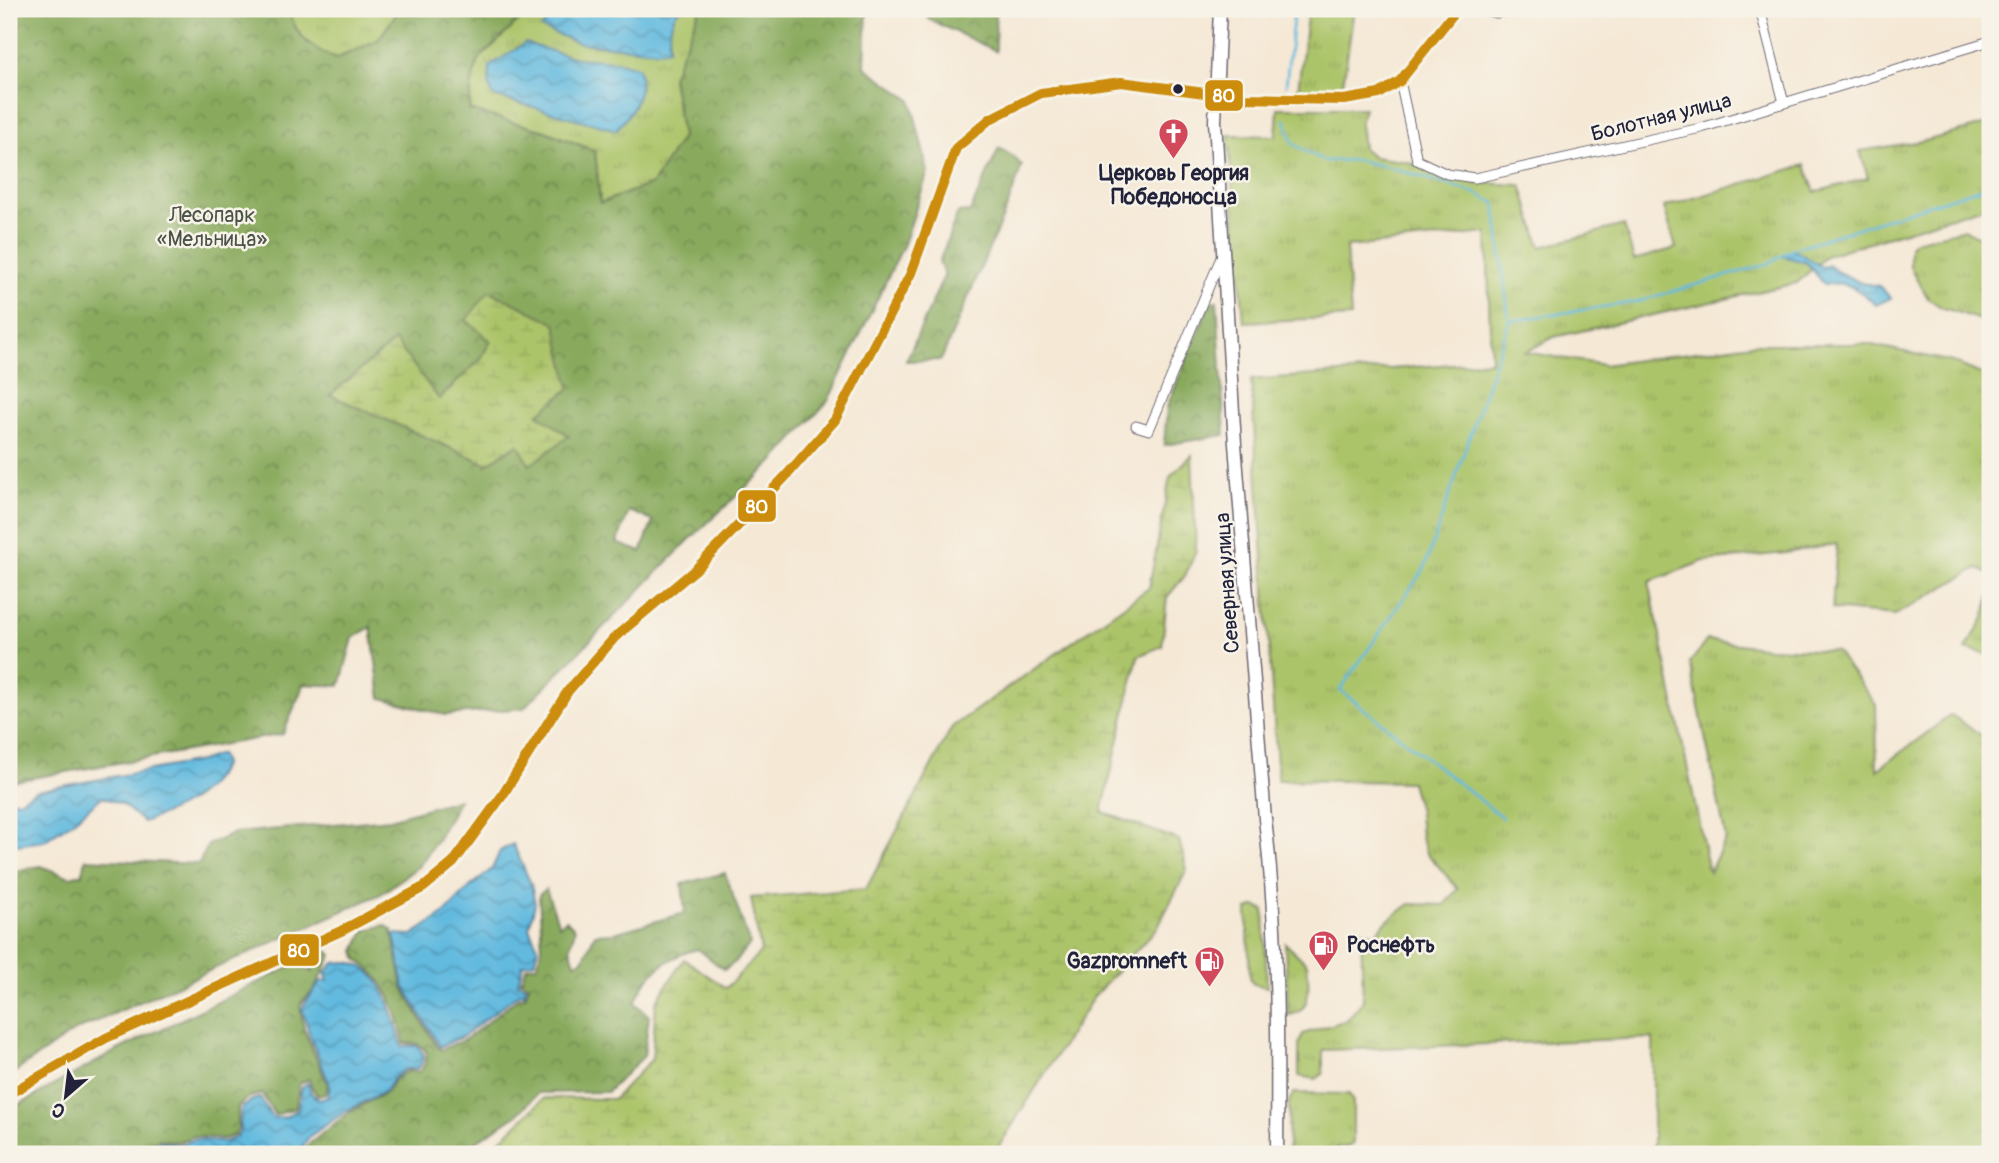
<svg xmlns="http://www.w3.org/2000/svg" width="1999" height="1163" viewBox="0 0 1999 1163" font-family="Pangolin,sans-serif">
<defs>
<pattern id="grass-tufts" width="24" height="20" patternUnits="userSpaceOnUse" patternTransform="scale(1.75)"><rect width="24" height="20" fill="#acc469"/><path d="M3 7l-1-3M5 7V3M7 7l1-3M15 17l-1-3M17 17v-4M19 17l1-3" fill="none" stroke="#94a85c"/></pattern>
<pattern id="forest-crowns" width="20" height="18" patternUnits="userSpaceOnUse" patternTransform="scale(1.75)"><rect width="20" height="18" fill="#89aa5d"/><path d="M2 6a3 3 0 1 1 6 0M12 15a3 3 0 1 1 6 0" fill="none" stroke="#708a4e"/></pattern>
<pattern id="wetland-marsh" width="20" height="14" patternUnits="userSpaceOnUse" patternTransform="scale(1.75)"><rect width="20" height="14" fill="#acc469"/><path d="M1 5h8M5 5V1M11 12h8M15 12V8" fill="none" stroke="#94a85c"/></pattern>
<pattern id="water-waves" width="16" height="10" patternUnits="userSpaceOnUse" patternTransform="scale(1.75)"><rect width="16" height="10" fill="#62badf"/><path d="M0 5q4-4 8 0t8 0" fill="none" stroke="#5097b6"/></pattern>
</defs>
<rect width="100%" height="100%" fill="#f7f3e8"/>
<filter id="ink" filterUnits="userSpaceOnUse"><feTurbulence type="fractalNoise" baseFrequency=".0143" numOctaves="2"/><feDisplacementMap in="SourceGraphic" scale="14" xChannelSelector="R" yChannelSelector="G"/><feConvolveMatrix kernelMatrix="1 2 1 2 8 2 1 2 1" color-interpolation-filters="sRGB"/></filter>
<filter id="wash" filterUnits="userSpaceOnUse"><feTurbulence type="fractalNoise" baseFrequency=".00686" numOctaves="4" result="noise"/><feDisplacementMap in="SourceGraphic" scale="28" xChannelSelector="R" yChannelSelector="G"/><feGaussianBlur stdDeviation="1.57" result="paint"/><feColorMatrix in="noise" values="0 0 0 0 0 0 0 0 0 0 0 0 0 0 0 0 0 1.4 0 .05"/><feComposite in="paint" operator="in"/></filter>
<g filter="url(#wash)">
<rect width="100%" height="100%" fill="#f5e8d5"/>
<g fill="url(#grass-tufts)" stroke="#677352" stroke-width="2">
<path d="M289 9H400L378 40 336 59C312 48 295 37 289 9Z"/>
<polygon points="531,9 700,9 672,77 683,136 652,184 600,203 595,151 545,131 469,111 472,80 479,59"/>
<polygon points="1308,9 1354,9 1342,91 1298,90"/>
<polygon points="1278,108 1364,108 1360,123 1363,148 1374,157 1408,162 1442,176 1478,183 1521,185 1541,247 1624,225 1634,260 1676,248 1664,207 1805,165 1815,192 1868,178 1860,151 1929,140 1990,123 1990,205 1827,255 1797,283 1554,337 1525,352 1604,365 1752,344 1867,344 1953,362 1990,378 1990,574 1978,568 1895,615 1832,609 1837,544 1786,553 1704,561 1649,582 1709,872 1726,839 1690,663 1707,640 1770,648 1836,651 1876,705 1877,770 1951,715 1990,741 1990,1154 1653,1154 1653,1038 1323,1050 1323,1074 1316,1079 1299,1076 1299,1044 1303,1034 1347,1020 1363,1001 1361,930 1375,934 1388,920 1410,904 1444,905 1458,889 1427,853 1421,837 1419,811 1411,782 1278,780 1251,380 1491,361 1487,233 1346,247 1351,317 1244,322 1228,135 1276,136"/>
<polygon points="1964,229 1990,243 1990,323 1941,307 1928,298 1910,267 1910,246 1915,241"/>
<polygon points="1990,596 1990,655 1966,649 1984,618"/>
<polygon points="1255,906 1264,910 1267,987 1253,984 1250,977 1247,910"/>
<path d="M1285 943 1307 964C1309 983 1313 1013 1288 1015Z"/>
<polygon points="1294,1093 1349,1094 1353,1102 1353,1144 1347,1147 1337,1147 1337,1154 1288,1154 1289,1101"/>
</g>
<g fill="url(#forest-crowns)" stroke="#56664c" stroke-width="2" fill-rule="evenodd">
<path d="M9 9H289C295 37 311 48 336 59L378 40 400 9H531L479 59 472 80 469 110 545 131 595 151 600 203 652 184 682 137 672 77 700 9H867L865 67 911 100 928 172 904 244 828 401 772 463 688 541 524 708 445 715 381 698 371 627 353 638 340 686 304 684 283 734 9 782ZM466 320 570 388 537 414 530 465 518 443 487 464 330 395 395 341 439 399 481 359 491 340ZM629 511 653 521 641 552 617 543Z"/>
<polygon points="925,9 995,9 996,51 928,19"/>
<polygon points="999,148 1014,157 1022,166 1008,205 941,360 906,361 945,274 939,262 958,213 970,212"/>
<polygon points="1217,301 1225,435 1164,445 1167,407 1210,302"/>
<polygon points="459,799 437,840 419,866 381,894 73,1032 9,1076 9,872 41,866 70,877 82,874 86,859 199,864 208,845 235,833 390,819"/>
<path d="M725 873 750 944 734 963 724 970 698 949C668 956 645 974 635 1003L649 1016 644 1056 607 1092 538 1093 518 1114 469 1146 462 1154H300L302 1150 349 1112 387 1092 394 1080 407 1071 419 1072 425 1064 426 1051 418 1044 404 1043C397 1010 387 979 358 960L355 951 364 931 385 925 392 930 403 988 436 1045 441 1050 466 1039 519 997H525L529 985 521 981 526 967 537 965 542 948 539 895 546 889 559 925 566 920 575 929 570 947 575 963 583 960 595 934 614 933 685 913 682 884Z"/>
<polygon points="325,948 332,955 314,990 300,1005 304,1029 328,1085 326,1094 318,1096 313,1090 309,1079 299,1084 296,1108 275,1115 262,1094 249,1097 238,1107 238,1128 235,1135 224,1139 195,1136 178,1142 159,1139 145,1146 137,1154 9,1154 9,1110 116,1051 294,965 313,972 306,954"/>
</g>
<g fill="url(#wetland-marsh)" stroke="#677352" stroke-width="2">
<polygon points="489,291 555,323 570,388 538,414 569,436 530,465 518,444 487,464 330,395 395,341 439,399 481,359 491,341 466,320"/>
<polygon points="1192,455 1196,551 1185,576 1167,597 1162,646 1138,656 1102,812 1179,840 1187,870 1157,928 1094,996 999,1146 999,1154 486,1154 544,1098 614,1099 652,1059 656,1002 684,959 726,988 761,952 751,898 866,889 952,727 1149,588 1170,477"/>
</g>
<g fill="url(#water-waves)" stroke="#426e8d" stroke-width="2">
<path d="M559 9H679C670 21 668 34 669 49L658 51 579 43 541 28Z"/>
<path d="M525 43 576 58 614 61 638 67C646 90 632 113 616 130L493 96 489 85 490 66Z"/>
<path d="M1793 249 1822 267 1830 265 1836 271 1861 283 1879 286 1891 298 1876 305C1861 291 1846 279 1825 285L1807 263 1782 256Z"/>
<path d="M220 754 224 763C208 797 177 810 143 822L122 804 102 797 72 822 44 841 9 846V799L18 801 35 791 200 761Z"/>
<polygon points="513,844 531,884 535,904 529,928 538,947 534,962 523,964 518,983 526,986 524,994 518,994 464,1036 440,1047 404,986 394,934 412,935 444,914 471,886 492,869 500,851"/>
<path d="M345 962C383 963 394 1017 402 1046H417L423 1053 422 1063 417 1069H405L393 1079 385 1091 346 1111 310 1136 296 1154H141L160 1141 178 1145 196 1139 225 1142 237 1137 240 1130 241 1109 252 1100 260 1098 273 1118 285 1117 298 1110 302 1087 308 1083 311 1093 319 1100 328 1097 330 1085 310 1036 302 1008 321 981H328L325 973 334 963Z"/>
</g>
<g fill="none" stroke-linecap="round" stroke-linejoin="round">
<g stroke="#62badf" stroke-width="2.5">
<polyline points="1286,85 1294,9"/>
<polyline points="1285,120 1293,144 1324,161 1357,160 1392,168 1475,193 1495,203 1509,321 1636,302 1768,264 1793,249 1990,185"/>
<polyline points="1503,818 1340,690 1424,569 1509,322"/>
</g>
</g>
</g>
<g filter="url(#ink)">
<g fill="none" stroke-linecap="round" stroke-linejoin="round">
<defs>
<g id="street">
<polyline points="1477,9 1497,13 1516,9"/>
<polyline points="1760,9 1784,103"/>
<polyline points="1400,81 1417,160 1447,174 1475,178 1701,128 1990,41"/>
<polyline points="1136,426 1149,430 1222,255"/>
<polyline points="9,1094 106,1038 341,931 424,887 453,863 502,796 568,691 615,637 696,569 785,477 835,420 911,273 956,148 990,119 1041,93 1121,82 1243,98 1344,100 1379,94 1400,81 1457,9"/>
</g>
<path id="secondary" d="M1220 9 1215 121 1235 444 1265 819C1278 930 1278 1043 1277 1154"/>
</defs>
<use href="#street" stroke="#6c6771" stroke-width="11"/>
<use href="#secondary" stroke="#6c6771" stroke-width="15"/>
<use href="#street" stroke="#fff" stroke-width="9"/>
<use href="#secondary" stroke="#fff" stroke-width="12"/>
<defs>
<polyline id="bus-1" points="9,1094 106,1038 341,931 424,887 453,863 502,796 568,691 615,637 696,569 785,477 835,420 911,273 956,148 990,119 1041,93 1121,82 1243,98 1344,100 1379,94 1400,81 1457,9"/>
</defs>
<use href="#bus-1" stroke="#f7f3e8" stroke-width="16"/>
<use href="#bus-1" stroke="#cc8c0c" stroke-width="10"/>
</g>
</g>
<defs>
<symbol id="church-pin" viewBox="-11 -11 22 30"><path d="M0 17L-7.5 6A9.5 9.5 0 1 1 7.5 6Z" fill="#d1495b" stroke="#f7f3e8"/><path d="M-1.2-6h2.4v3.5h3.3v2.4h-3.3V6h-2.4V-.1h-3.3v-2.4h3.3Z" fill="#fff"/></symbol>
<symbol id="fuel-pin" viewBox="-11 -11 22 30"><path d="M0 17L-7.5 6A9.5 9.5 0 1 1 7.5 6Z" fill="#d1495b" stroke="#f7f3e8"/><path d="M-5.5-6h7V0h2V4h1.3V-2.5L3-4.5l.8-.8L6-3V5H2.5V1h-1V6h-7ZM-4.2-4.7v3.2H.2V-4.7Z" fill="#fff"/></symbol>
</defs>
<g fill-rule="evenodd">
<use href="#church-pin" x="1156" y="116" width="35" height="47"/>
<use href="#fuel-pin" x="1306" y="928" width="35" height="47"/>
<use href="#fuel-pin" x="1192" y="944" width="35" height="47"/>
</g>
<circle fill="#22223b" stroke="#f7f3e8" stroke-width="2.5" cx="1178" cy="89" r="6"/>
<g text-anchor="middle" stroke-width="5" stroke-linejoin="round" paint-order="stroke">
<g font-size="21" fill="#22223b" stroke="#f7f3e8">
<text transform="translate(1661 117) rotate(-14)" y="7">Болотная улица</text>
<text transform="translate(1227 583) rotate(-94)" y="7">Северная улица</text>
</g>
<g font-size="21" font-weight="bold" fill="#22223b" stroke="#f7f3e8">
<text x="1174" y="180">Церковь Георгия<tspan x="1174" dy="24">Победоносца</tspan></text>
<text x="1347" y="952" text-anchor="start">Роснефть</text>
<text x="1187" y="968" text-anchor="end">Gazpromneft</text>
</g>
<g font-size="21" fill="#4b5349" stroke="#f7f3e8">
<text x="212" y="222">Лесопарк<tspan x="212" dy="24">«Мельница»</tspan></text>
</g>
</g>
<g stroke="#f7f3e8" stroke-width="2.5">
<rect x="1204" y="79" width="40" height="33" rx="7" fill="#cc8c0c"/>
<rect x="737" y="489" width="40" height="34" rx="7" fill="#cc8c0c"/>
<rect x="279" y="933" width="41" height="34" rx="7" fill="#cc8c0c"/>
</g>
<g font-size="19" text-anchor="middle" font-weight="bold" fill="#fff">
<text x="1224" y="102">80</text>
<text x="757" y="513">80</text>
<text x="299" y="957">80</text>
</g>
<rect width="1999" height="1163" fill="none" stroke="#f7f3e8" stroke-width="35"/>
<g transform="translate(66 1096) rotate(208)" stroke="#f7f3e8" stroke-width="5" paint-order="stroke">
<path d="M0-5L12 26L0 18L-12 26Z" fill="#22223b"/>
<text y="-10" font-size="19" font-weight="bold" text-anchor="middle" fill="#22223b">С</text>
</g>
</svg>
